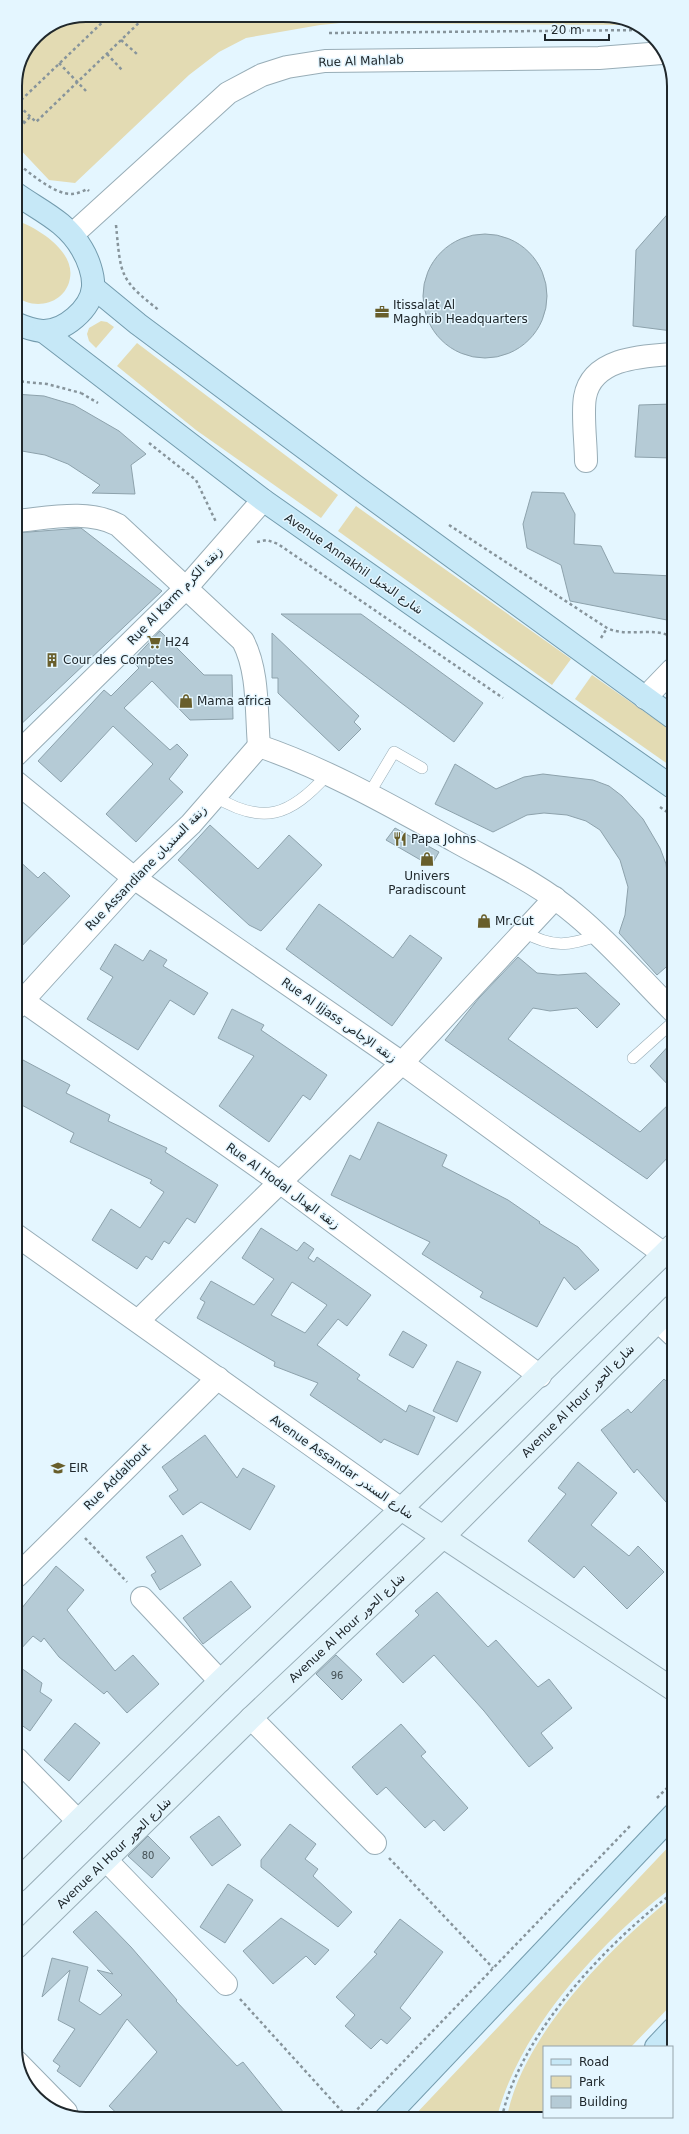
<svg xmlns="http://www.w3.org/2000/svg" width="689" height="2134" viewBox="0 0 689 2134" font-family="'DejaVu Sans','Noto Naskh Arabic',sans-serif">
<rect width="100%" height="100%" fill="#e4f6ff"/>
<g fill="#e3dbb3">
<polygon points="87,15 607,15 632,25 341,23 320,25 246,38 219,52 189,75 75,183 49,180 15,144 15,82 36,36 59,20"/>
<path d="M15 220C37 227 75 251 70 278 66 304 33 312 15 295Z"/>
<polygon points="101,321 107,322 114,327 96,348 89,341 87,334 89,328"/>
<polygon points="137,343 338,495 321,518 196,430 117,366"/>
<polygon points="356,506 571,659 552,685 338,531"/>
<polygon points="592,675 672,731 672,767 575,699"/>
<path d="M674 1841V1886C601 1941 520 2028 497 2117H413Z"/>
<path d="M674 1896V2002L631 2047H544V2117H507C522 2036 611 1946 674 1896Z"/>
</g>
<g fill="#b5cbd6" stroke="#8da2ac" fill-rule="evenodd">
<polygon points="672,209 672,331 633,326 636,250"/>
<circle cx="485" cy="296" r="62"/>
<polygon points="15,394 44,396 74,405 119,431 146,454 131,465 135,494 92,493 100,485 68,464 45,455 16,450"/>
<polygon points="672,404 672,458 635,457 639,405"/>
<polygon points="532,492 564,493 575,514 574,544 601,546 614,573 672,576 672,621 570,601 561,565 527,548 523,524"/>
<polygon points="81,528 162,591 16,729 16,533"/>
<polygon points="281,614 361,614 483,703 454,742"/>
<polygon points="160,631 204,675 232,675 233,719 190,720 152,681 124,708 170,750 177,744 188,755 169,779 183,792 136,842 106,814 153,764 113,726 61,782 38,761 104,690 111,696 139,668 132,661"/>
<polygon points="272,633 359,716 354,722 361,729 339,751 278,693 278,678 272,678"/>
<polygon points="455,764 496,789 524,777 543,774 593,780 609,786 622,796 643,819 660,848 666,864 668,880 668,910 673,915 673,961 657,975 619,933 625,915 628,887 620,860 600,830 586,821 567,815 544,813 527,815 493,832 435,804"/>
<polygon points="210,825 258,869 289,835 322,865 261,931 249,925 178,860"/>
<polygon points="395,828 439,852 431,866 386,840"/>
<polygon points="16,858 38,878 44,872 70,896 16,952"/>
<polygon points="319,904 393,958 410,935 442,958 392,1026 286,949"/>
<polygon points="115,944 143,961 150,950 167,960 163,966 208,993 194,1015 170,1000 138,1050 87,1019 113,977 100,969"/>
<polygon points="518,957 537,973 558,975 586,973 620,1004 597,1028 577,1008 550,1011 533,1008 508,1039 640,1132 673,1100 673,1152 647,1179 445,1040 479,998"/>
<polygon points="232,1009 264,1025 261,1030 327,1075 310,1100 303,1095 269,1142 219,1106 254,1056 218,1038"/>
<polygon points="673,1041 673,1090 650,1066"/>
<polygon points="23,1060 70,1085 66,1093 110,1115 108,1121 167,1148 165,1152 218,1185 195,1223 187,1218 169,1244 164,1241 152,1260 146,1256 137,1269 92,1240 111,1209 140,1228 164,1192 150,1183 152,1180 70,1142 74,1133 16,1102 16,1073"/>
<polygon points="378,1122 447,1155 442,1166 508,1200 540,1222 539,1223 578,1247 599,1270 575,1290 564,1277 537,1327 480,1297 483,1292 422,1254 430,1242 331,1195 350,1155 360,1160"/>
<path d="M261 1228 297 1251 304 1242 314 1249 308 1258 314 1262 317 1257 371 1295 347 1326 338 1319 317 1345 360 1375 357 1379 406 1412 409 1405 435 1417 418 1455 384 1439 381 1443 310 1395 318 1383 274 1366 275 1362 197 1318 205 1302 200 1299 211 1281 254 1305 274 1279 242 1258ZM292 1282 327 1305 305 1333 271 1315Z"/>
<polygon points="403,1331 427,1345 413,1368 389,1355"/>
<polygon points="457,1361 481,1372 457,1422 433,1411"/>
<polygon points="664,1379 673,1387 673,1510 637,1469 634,1473 601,1430 628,1409 631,1413"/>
<polygon points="205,1435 237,1478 243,1468 275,1486 250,1530 201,1502 183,1515 169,1496 178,1490 162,1467"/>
<polygon points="578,1462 617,1493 591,1525 629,1556 638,1546 664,1572 627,1609 584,1566 574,1578 528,1541 566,1494 558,1488"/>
<polygon points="182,1535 201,1565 160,1590 151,1575 156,1572 146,1557"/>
<polygon points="56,1566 84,1590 67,1610 115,1671 133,1655 159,1684 127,1713 107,1691 104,1694 59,1657 44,1638 41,1642 33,1636 17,1653 17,1614"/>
<polygon points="231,1581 251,1607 203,1644 183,1618"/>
<polygon points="437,1592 488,1647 496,1640 538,1687 549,1679 572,1708 541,1733 553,1748 529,1767 484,1711 434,1655 403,1683 376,1654 419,1615 415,1611"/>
<polygon points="336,1655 362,1680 342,1700 316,1674"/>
<polygon points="17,1665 42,1683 40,1692 52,1700 30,1731 17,1722"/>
<polygon points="75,1723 100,1743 69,1781 44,1760"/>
<polygon points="401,1724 426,1752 421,1756 468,1808 444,1831 434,1820 425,1828 386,1787 377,1795 352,1767"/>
<polygon points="219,1816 241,1845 212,1866 190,1837"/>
<polygon points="290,1824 316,1844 305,1859 318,1869 313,1876 352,1912 338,1927 261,1867 261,1860"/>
<polygon points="148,1836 170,1858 152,1878 128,1856"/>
<polygon points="228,1884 253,1900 225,1943 200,1927"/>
<polygon points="96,1911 131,1947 177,2000 176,2001 237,2066 243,2062 288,2118 123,2119 109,2106 157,2052 127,2019 80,2087 57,2071 60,2066 53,2061 75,2029 58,2020 70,1970 42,1997 52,1958 88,1967 79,2001 100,2015 122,1995 97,1970 113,1974 73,1932"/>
<polygon points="281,1918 329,1950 315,1965 306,1956 273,1984 243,1951"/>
<polygon points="400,1919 443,1952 400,2008 411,2018 387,2044 381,2039 371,2049 345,2026 355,2015 336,1997 377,1954 374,1952"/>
</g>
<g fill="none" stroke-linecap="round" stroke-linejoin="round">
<defs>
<g id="lane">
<polyline points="369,794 394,752 422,768"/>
<path d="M214 796C263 826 290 816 327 775"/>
<path d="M524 932C552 948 569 946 599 935"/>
<polyline points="633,1058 673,1022"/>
</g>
<g id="street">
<polyline points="73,234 228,93 262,75 287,67 325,61 599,58 662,53"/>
<path d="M586 461C586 443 582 414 585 397 592 358 642 356 672 354"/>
<path d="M16 521C49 518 88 509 118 525L243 641C259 672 256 712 259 746 327 769 393 807 455 841 496 864 540 884 576 915 611 944 641 979 673 1011"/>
<polyline points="645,698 672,670"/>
<polyline points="16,755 186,588 263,500"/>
<polyline points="16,782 134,878 402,1063 664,1254"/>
<polyline points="23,1001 281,1183 540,1376"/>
<polyline points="16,1008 134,878 191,824 259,746"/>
<polyline points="16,1235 401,1509"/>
<polyline points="138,1321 402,1063 555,898"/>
<polyline points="658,1321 673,1335"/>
<polyline points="17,1576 218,1378"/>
<polyline points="142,1598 220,1681"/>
<polyline points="251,1718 375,1843"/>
<polyline points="17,1759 78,1821"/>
<polyline points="107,1861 226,1984"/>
<polyline points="17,2062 66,2112"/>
</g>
<g id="secondary">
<polyline points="401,1509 674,1690"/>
<polyline points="17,1881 220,1681 401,1509 673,1245"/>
<polyline points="17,1947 251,1718 443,1537 673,1306"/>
</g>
<g id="primary">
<path d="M15 193C40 211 66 221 82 249 88 259 94 275 93 287 91 309 64 332 42 331 32 330 24 327 15 323"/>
<polyline points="93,287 138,324 358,488 672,717"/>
<polyline points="43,331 263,500 672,787"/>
<polyline points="656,2047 674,2028"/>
<polyline points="386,2118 674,1814"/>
</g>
</defs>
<use href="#lane" stroke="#98adb7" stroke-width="12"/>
<use href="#street" stroke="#98adb7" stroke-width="24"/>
<use href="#secondary" stroke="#98adb7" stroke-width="24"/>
<use href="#primary" stroke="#739bad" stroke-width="24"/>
<g stroke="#87949b" stroke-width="2.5" stroke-dasharray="3 3" stroke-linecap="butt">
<polyline points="110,15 17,104 36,122 147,15"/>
<polyline points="156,15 159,19"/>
<polyline points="329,33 643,30"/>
<polyline points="121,40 137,54"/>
<polyline points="107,54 122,70"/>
<polyline points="59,63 86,91"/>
<polyline points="15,112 24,122"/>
<polyline points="15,132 30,117"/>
<path d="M15 161C28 172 55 195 72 194 77 194 83 191 87 189L89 191"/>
<path d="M116 225C121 276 119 279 160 311"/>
<polyline points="15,381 47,384 81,393"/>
<polyline points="81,393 98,403"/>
<polyline points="149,443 196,480 216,522"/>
<path d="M449 525 607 628C627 638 653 626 672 637"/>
<polyline points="257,542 267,540 278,544 503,698"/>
<polyline points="601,638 607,628"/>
<polyline points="660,807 673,816"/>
<polyline points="85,1538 127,1582"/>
<polyline points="657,1798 674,1781"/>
<polyline points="389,1858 493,1968"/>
<polyline points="240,1999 348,2118"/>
<path d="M502 2117C520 2034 608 1942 674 1892"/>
<polyline points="349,2118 630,1826"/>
</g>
<use href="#lane" stroke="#fff" stroke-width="11"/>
<use href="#street" stroke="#fff" stroke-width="22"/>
<use href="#secondary" stroke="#e2f4fb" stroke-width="22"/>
<use href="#primary" stroke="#c6e8f7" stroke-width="22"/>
</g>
<defs>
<symbol id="office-bare" viewBox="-9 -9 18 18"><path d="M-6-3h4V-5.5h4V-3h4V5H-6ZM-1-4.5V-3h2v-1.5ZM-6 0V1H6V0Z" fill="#685e2b" stroke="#e4f6ff" stroke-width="2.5" paint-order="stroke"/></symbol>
<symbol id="supermarket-bare" viewBox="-9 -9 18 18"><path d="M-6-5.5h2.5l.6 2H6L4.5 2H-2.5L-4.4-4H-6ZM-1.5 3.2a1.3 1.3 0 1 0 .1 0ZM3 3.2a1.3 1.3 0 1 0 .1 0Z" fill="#685e2b" stroke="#e4f6ff" stroke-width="2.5" paint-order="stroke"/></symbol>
<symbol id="building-bare" viewBox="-9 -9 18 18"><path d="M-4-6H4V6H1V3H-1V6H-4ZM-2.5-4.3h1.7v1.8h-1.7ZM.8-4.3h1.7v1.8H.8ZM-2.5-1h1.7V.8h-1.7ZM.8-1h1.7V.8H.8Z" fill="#685e2b" stroke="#e4f6ff" stroke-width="2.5" paint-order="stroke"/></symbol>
<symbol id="shop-bare" viewBox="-9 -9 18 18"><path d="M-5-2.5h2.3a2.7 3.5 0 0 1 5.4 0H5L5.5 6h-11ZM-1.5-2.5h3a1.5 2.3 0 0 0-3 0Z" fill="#685e2b" stroke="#e4f6ff" stroke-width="2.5" paint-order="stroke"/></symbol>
<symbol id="restaurant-bare" viewBox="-9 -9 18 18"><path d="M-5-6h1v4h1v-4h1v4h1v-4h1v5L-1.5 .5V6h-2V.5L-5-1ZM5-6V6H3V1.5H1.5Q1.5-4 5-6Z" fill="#685e2b" stroke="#e4f6ff" stroke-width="2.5" paint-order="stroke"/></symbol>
<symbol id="school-bare" viewBox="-9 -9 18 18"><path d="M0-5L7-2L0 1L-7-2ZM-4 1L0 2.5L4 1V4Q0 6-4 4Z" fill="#685e2b" stroke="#e4f6ff" stroke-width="2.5" paint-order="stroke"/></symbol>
</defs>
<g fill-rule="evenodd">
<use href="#office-bare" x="372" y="302" width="20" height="20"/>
<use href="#supermarket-bare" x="144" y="632" width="20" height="20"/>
<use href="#building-bare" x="42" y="650" width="20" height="20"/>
<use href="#shop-bare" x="176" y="691" width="20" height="20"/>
<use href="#restaurant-bare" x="390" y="829" width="20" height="20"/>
<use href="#shop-bare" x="417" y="849" width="20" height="20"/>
<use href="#shop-bare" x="474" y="911" width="20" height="20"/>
<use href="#school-bare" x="48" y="1458" width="20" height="20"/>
</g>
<g text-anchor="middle" stroke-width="3" stroke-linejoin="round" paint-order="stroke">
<g font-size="10" fill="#455156">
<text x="337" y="1679">96</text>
<text x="148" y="1859">80</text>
</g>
<g font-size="12" fill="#20282c" stroke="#e4f6ff">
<text transform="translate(361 61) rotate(-2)" y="4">Rue Al Mahlab</text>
<text transform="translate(354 564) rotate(35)" y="4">Avenue Annakhil شارع النخيل</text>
<text transform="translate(175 596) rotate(-46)" y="4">Rue Al Karm زنقة الكرم</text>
<text transform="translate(146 868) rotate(-46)" y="4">Rue Assandiane زنقة السنديان</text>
<text transform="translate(339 1020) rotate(35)" y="4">Rue Al Ijjass زنقة الإجاص</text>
<text transform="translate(283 1186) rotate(36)" y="4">Rue Al Hodal زنقة الهدال</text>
<text transform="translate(578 1401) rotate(-45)" y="4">Avenue Al Hour شارع الحور</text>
<text transform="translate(342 1467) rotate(35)" y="4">Avenue Assandar شارع السندر</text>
<text transform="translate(117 1477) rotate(-45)" y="4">Rue Addalbout</text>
<text transform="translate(347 1628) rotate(-43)" y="4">Avenue Al Hour شارع الحور</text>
<text transform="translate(114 1853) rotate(-44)" y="4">Avenue Al Hour شارع الحور</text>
</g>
<g font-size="12" fill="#20282c" stroke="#e4f6ff" text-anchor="start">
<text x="393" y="309">Itissalat Al<tspan x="393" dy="14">Maghrib Headquarters</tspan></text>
<text x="165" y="646">H24</text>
<text x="63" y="664">Cour des Comptes</text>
<text x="197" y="705">Mama africa</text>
<text x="411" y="843">Papa Johns</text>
<text x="427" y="880" text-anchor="middle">Univers<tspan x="427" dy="14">Paradiscount</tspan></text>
<text x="495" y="925">Mr.Cut</text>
<text x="69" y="1472">EIR</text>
</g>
</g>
<path d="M0 0H689V2134H0ZM86 22H603A64 64 0 0 1 667 86V2048A64 64 0 0 1 603 2112H86A64 64 0 0 1 22 2048V86A64 64 0 0 1 86 22Z" fill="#e4f6ff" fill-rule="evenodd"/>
<path fill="none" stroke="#20282c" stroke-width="2" d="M86 22H603A64 64 0 0 1 667 86V2048A64 64 0 0 1 603 2112H86A64 64 0 0 1 22 2048V86A64 64 0 0 1 86 22Z"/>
<rect x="543" y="2046" width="130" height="72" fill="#e4f6ff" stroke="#96a4ab"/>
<rect x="551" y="2059" width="20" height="6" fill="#c6e8f7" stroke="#96a4ab"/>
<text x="579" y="2066" font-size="12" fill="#20282c">Road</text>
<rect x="551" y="2076" width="20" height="12" fill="#e3dbb3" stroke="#96a4ab"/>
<text x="579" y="2086" font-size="12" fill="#20282c">Park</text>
<rect x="551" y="2096" width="20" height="12" fill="#b5cbd6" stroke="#96a4ab"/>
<text x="579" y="2106" font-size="12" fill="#20282c">Building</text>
<path d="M545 34v6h64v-6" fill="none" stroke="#20282c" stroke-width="2"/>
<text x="551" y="34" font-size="12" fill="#20282c" stroke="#e4f6ff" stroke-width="3" paint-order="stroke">20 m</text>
</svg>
